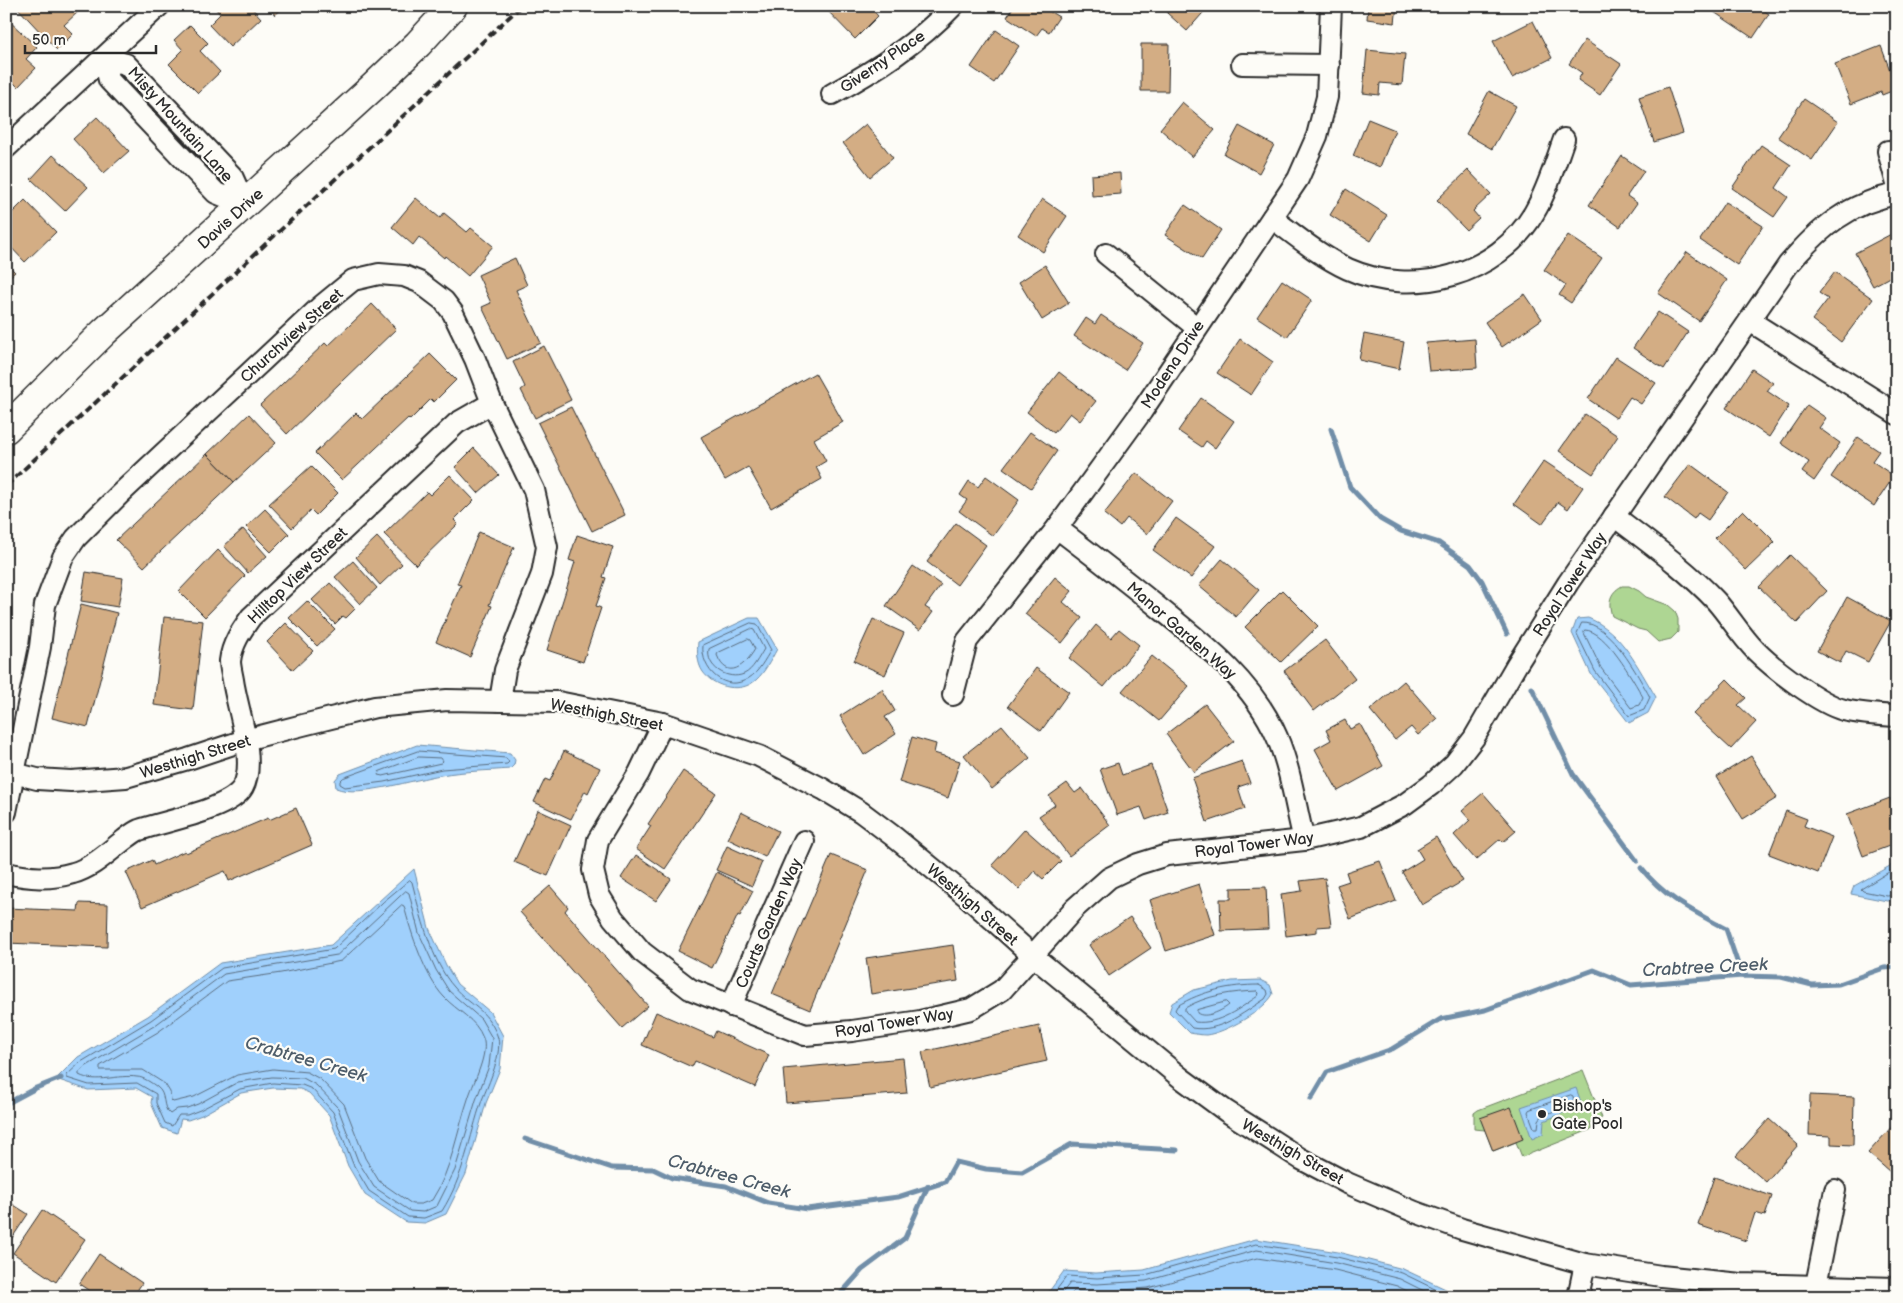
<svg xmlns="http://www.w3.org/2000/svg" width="1903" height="1303" viewBox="0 0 1903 1303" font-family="'Balsamiq Sans',sans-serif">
<rect width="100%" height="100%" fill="#fdfcf7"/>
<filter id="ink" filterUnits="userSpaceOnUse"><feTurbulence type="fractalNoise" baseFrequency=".02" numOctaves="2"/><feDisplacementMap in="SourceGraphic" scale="10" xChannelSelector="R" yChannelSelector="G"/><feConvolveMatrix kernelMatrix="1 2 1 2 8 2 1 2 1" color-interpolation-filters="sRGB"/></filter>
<g filter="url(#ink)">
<g fill="#aed693" stroke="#6c805f">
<path d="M1622 586H1629L1639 591 1646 597 1668 605 1675 611 1678 619V632L1671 639 1658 642 1646 631 1638 629 1612 616C1608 603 1609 593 1622 586Z"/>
<polygon points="1583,1070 1602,1118 1590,1123 1592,1129 1522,1157 1516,1142 1493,1151 1485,1130 1474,1129 1474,1113 1478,1110"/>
</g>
<g fill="#a0d0fc" stroke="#718ea8">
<path d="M749 618H759L777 649C771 660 763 676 752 683 737 693 713 686 703 672 697 663 697 652 698 642Z"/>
<path d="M1588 618C1622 631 1638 668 1656 697L1648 713 1629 723 1591 674 1572 633 1577 619Z"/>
<path d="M417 745 510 753 515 760 514 765 510 769C487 771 463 771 441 775 415 779 359 798 336 788L335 780 340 774Z"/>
<polygon points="1897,862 1897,900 1887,901 1851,894 1854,886"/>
<polygon points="414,869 429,928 446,965 457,984 490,1012 503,1036 500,1069 486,1103 466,1174 446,1214 425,1223 406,1222 365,1195 348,1166 329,1115 309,1093 300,1089 273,1088 241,1093 202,1115 188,1120 181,1119 177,1133 162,1128 151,1103 152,1097 136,1088 88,1090 56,1079 78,1057 148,1016 220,963 331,945"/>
<path d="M1260 980 1270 985 1273 994C1265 1010 1225 1033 1206 1035 1201 1035 1195 1034 1190 1033L1169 1012 1172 1003 1194 990 1232 981Z"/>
<polygon points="1576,1088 1582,1105 1544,1121 1543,1134 1532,1139 1521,1107"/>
<polygon points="1256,1239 1338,1252 1403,1269 1452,1292 1448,1297 1045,1297 1064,1271 1096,1273 1144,1270"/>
</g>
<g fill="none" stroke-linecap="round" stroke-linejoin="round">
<g stroke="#5a6d7f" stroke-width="1">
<path d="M751 623 757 624 771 650C765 659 759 672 749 678 726 694 700 670 703 645Z"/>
<path d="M1582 623C1610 621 1638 676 1650 697L1644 710 1629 716 1595 671 1577 634Z"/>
<path d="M751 629 754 630 764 649C759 657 753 670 744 674 728 681 705 667 709 649Z"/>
<path d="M1585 630C1606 630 1633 680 1643 697L1639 705 1631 708 1601 668 1584 633Z"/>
<path d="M748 639 750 640 755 649C746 665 727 682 717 655L718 653Z"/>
<polygon points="418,751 506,758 509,762 507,764 442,769 384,782 345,787 340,784 340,781 343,778"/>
<polygon points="419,757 441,758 443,761 441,763 383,776 378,775 379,772"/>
<polyline points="1897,867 1861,889 1863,891 1887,896 1897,895"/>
<path d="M410 880 412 882C420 913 432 963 454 987 470 1006 486 1008 497 1035 504 1051 488 1085 482 1100 469 1138 464 1176 442 1211L424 1218 408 1217 369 1191 353 1164 333 1112 312 1089 302 1085 273 1083 240 1089 200 1110 187 1115H179L172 1126 165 1123 156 1103V1094L137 1083 89 1085 67 1078V1075L81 1062 151 1020 222 968 334 949 383 902Z"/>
<path d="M406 891 409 893 419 933 436 970 449 991 481 1019 492 1038 489 1066 476 1100 455 1170 437 1206 423 1212 410 1211 374 1187 358 1161 338 1108 316 1085 303 1078 272 1077 238 1082 198 1104 187 1108 177 1109 170 1114C161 1107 167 1094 157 1087 152 1083 143 1077 137 1077 118 1074 96 1084 79 1075V1072L85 1067 154 1026 224 974 337 955Z"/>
<path d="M402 905 404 906C411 933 425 977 444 997 457 1011 476 1019 483 1038 489 1053 474 1081 469 1096 457 1131 452 1169 432 1200L421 1204H412L379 1181 365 1158 344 1104 320 1079 307 1072 273 1069 237 1075 194 1097 173 1102 171 1100 170 1092 165 1084 143 1070H100V1066L158 1032 227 981 281 973 341 961Z"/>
<path d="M1259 985 1267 990 1268 994 1265 999C1243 1013 1219 1033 1192 1028L1175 1010 1177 1006C1202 991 1230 985 1259 985Z"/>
<path d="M1257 991 1259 993 1258 996C1240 1008 1219 1025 1195 1022L1185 1011V1008C1207 995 1232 992 1257 991Z"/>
<path d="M1226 1002 1229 1005C1222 1011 1205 1019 1197 1013V1010Z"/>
<polygon points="1571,1095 1573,1096 1574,1103 1542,1116 1539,1120 1538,1128 1534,1128 1528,1112 1529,1110"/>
<polyline points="1051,1297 1067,1276 1097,1278 1145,1275 1256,1244 1337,1257 1402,1273 1443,1293 1445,1297"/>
<polyline points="1059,1297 1070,1283 1097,1284 1146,1281 1257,1250 1336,1263 1400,1279 1436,1297"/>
<polyline points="1068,1297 1074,1291 1097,1292 1148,1288 1257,1258 1335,1270 1397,1286 1419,1297"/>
</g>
<g stroke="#718ea8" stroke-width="5">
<polyline points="1331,429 1350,487 1380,519 1401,531 1439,543 1470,565 1482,581 1507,634"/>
<polyline points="1532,688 1573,774 1637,861"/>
<path d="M1641 868C1665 898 1693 911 1726 929L1742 976"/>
<polyline points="1311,1099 1327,1072 1392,1049 1441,1019 1485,1010 1594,970 1631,985 1742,976 1781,977 1812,985 1839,984 1884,968 1897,967"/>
<polyline points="6,1104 36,1088 61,1078"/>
<polyline points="525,1139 612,1168 653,1169 672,1178 726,1186 768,1203 807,1209 898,1197 945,1182 956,1162 986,1169 1022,1172 1072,1144 1177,1150"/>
<polyline points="838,1297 862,1270 905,1238 928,1186"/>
</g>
</g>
<g fill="#d3ad84" stroke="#2b2b2b">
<polygon points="16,6 75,6 79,11 64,25 73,34 57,50"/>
<polygon points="219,6 250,6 261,18 230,47 209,25 220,14 216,9"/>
<polygon points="268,6 285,6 275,15"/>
<polygon points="823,6 869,6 878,16 855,39"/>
<polygon points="1014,6 1052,6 1049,11 1059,17 1049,32 1042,28 1036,36 1007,17"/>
<polygon points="1173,6 1209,6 1187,31 1167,13"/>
<polygon points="1368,6 1397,6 1395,23 1367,19"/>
<polygon points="1718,6 1758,6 1769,14 1753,38 1714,12"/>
<polygon points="7,19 37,47 26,59 36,68 18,87 6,75"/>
<polygon points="1533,21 1552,58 1512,78 1493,41"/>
<polygon points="190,25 208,43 200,51 220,72 198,93 169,64 183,50 174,40"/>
<polygon points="996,30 1019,46 994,83 971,67"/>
<polygon points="1585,40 1621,64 1600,95 1578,80 1582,73 1569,64"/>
<polygon points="1141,44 1169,44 1168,91 1141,91"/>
<polygon points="1881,46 1897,89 1882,95 1881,92 1851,104 1835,64"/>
<polygon points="1367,50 1405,54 1402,85 1380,83 1379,95 1363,93"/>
<polygon points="1668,87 1683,133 1654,142 1639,97"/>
<polygon points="1489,91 1516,106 1492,149 1466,134"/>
<polygon points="1804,99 1838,122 1812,160 1778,137"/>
<polygon points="1182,102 1215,130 1192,157 1160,129"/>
<polygon points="97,117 129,151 104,173 73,139"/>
<polygon points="1368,119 1395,130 1380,167 1353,156"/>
<polygon points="866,124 893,158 870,177 843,143"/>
<polygon points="1239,126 1274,145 1259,173 1224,154"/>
<polygon points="1761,145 1791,165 1776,188 1788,197 1774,217 1732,188"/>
<polygon points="53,155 88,187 65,211 31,179"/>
<polygon points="1622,156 1644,171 1627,196 1637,203 1620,227 1589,205"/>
<polygon points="1468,170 1491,194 1473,211 1479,218 1466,230 1437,200"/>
<polygon points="1120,173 1121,194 1092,196 1091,175"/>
<polygon points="1346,189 1387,215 1371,241 1330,215"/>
<polygon points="416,198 440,218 444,213 467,232 471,228 493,246 468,276 445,256 444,258 419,237 413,245 392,227"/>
<polygon points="1042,199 1067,216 1043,252 1018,235"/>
<polygon points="25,200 56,232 25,262 6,242 6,209 11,214"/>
<polygon points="1725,202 1763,226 1737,265 1700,240"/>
<polygon points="1185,205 1221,230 1202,259 1165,235"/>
<polygon points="1897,231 1897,273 1873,286 1855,253"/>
<polygon points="1568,235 1602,258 1571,303 1559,295 1566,285 1544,270"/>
<polygon points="1687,252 1727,280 1699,321 1658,293"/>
<polygon points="515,258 527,285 516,290 541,343 507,359 482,307 491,303 478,275"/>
<polygon points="6,263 15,272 6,280"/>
<polygon points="1045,265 1069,303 1042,320 1019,282"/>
<polygon points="1835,272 1873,299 1841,342 1812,320 1828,299 1819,293"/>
<polygon points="1282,280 1312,300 1287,337 1257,317"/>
<polygon points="1525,294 1542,319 1502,347 1485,322"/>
<polygon points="372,304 396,329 287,434 260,405 325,343 328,346"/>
<polygon points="1658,312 1688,332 1664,369 1633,348"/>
<polygon points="1101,315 1143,343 1125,370 1074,336 1086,318 1095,324"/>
<polygon points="1364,334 1404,342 1399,369 1359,360"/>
<polygon points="1240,339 1273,362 1251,395 1217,373"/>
<polygon points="1475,339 1477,368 1429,371 1426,343"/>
<polygon points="544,346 571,400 535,418 521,390 525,387 513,362"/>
<polygon points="430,354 456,380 434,402 431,399 410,420 408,418 342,480 315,453 356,413 362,419"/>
<polygon points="1616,357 1656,383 1641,404 1630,397 1616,418 1588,399"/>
<polygon points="1752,369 1773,383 1767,391 1789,406 1769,437 1726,408"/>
<polygon points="1059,372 1096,401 1080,421 1070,413 1054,433 1027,412"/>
<polygon points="815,373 843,422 814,439 826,461 816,467 822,479 771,508 748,467 725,480 701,437"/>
<polygon points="1201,398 1234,421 1215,448 1206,441 1202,447 1178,431"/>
<polygon points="1807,405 1826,418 1819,428 1840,443 1814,481 1802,472 1809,462 1781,443"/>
<polygon points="571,407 625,515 592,531 538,423"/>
<polygon points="249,414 276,443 234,482 207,454"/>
<polygon points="1585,414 1618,436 1593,474 1559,451"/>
<polygon points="1030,432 1057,451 1031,488 1003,468"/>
<polygon points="1858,437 1879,451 1872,461 1894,476 1874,506 1831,477"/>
<polygon points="474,448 499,475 478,493 455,467"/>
<polygon points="207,454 234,482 144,567 116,540"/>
<polygon points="1544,461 1583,487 1568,509 1558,502 1542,524 1514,504"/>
<polygon points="1690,464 1728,492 1708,520 1698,513 1694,519 1665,497"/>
<polygon points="311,466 338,493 316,515 311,510 292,528 269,504"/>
<polygon points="1136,473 1172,501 1147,534 1127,518 1120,527 1104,514"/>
<polygon points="450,475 474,500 454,520 458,524 416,565 384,534 427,492 430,495"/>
<polygon points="986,476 1019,500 993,536 959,511 967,500 960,495 969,481 978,487"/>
<polygon points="265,509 289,534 271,552 246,527"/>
<polygon points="1743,510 1775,542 1746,570 1715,538"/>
<polygon points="1176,518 1215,546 1191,578 1153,550"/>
<polygon points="956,523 986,545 957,585 927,562"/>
<polygon points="243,529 267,556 248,573 224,546"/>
<polygon points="479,532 514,547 489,605 492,606 470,657 436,642 461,585 457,584"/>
<polygon points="577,535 613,547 603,577 606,578 596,606 601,608 583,662 547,650 575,562 569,560"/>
<polygon points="377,537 402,564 380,585 356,557"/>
<polygon points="218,550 245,576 205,617 179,591"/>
<polygon points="1790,555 1827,591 1797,623 1759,587"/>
<polygon points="1222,559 1259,590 1236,617 1199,586"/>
<polygon points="353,561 377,588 360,604 335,577"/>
<polygon points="913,566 941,585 925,607 933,612 920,630 886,606"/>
<polygon points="86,572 123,578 118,607 81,601"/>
<polygon points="1055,577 1072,591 1063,602 1082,618 1062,643 1025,614"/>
<polygon points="330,583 355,609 346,618 343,616 335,624 312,600"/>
<polygon points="1282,590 1318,626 1281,662 1245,627"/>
<polygon points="1847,597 1891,621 1868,662 1846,651 1840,663 1817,651"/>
<polygon points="307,601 335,629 317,646 289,618"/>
<polygon points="81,604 117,613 88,727 52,718"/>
<polygon points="164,617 203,621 193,710 154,705"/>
<polygon points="873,619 904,633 885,675 854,661"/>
<polygon points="286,623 313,651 293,670 267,642"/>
<polygon points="1096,625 1111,638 1119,629 1139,645 1104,687 1069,658"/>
<polygon points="1325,640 1355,679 1314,711 1284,671"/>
<polygon points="1152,656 1189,686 1159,721 1122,691"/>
<polygon points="1036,668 1069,692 1041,731 1008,706"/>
<polygon points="1727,679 1746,698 1738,705 1756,722 1731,749 1693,714"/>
<polygon points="1404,681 1437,719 1418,735 1411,727 1395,740 1370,710"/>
<polygon points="882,689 895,711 885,717 896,734 864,755 840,716"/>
<polygon points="1205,704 1234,741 1194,772 1166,734"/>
<polygon points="1345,720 1350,729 1360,724 1383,766 1338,791 1315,749 1331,740 1326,730"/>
<polygon points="1002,725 1030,758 992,789 964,755"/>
<polygon points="912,737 936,744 934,753 960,761 948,798 899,782"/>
<polygon points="564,751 600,768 588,793 585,791 571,819 534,802 545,779 550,781"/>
<polygon points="1751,756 1777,798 1743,819 1717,777"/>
<polygon points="1242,761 1250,783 1238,787 1245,809 1207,822 1192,778"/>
<polygon points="1118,763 1122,775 1151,765 1168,812 1146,820 1141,807 1117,815 1100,769"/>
<polygon points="683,771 716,793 665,869 636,849 651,826 648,824"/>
<polygon points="1067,783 1075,793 1082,788 1110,825 1069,856 1039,816 1055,805 1049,796"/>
<polygon points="1483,793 1516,831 1503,842 1500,839 1476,860 1454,835 1470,820 1462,811"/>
<polygon points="1890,798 1897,815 1897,843 1863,856 1847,814"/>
<polygon points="296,808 312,845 229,881 225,871 142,907 126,872 152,860 154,865 185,851 186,853 268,818 269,820"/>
<polygon points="538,810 571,825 548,876 514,862"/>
<polygon points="1786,811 1807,819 1804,826 1832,837 1818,873 1769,854"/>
<polygon points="741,812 778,831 765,857 728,839"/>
<polygon points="1025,829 1061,861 1043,879 1034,871 1019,889 992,865"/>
<polygon points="1436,837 1463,881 1422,905 1402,872 1423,859 1417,849"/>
<polygon points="727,846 762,862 752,886 716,870"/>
<polygon points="636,855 671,879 656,901 621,878"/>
<polygon points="831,855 868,870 810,1010 772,994"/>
<polygon points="1380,861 1396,901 1350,919 1337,885 1349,881 1346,872"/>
<polygon points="717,872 753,891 740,916 738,915 712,968 678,951"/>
<polygon points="1325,878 1331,926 1317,927 1317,932 1286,936 1281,894 1302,891 1300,881"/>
<polygon points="1199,884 1215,935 1166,951 1150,900"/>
<polygon points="550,886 568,907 565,911 648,1006 622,1028 520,912"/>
<polygon points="1266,887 1268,929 1221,931 1220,899 1231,899 1231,888"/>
<polygon points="79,903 108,904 107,947 6,943 6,908 78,911"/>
<polygon points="1130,917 1151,948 1109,976 1089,945"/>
<polygon points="953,945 958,981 871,994 866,958"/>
<polygon points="656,1012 713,1037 716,1031 769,1055 755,1087 695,1061 692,1067 642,1045"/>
<polygon points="1039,1026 1047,1061 930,1087 922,1052"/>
<polygon points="903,1058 907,1093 786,1103 783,1069"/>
<polygon points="1810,1095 1854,1097 1853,1145 1831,1144 1831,1136 1809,1135"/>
<polygon points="1511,1107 1523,1139 1493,1151 1480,1118"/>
<polygon points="1769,1119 1798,1145 1766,1182 1736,1156"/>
<polygon points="1895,1123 1897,1124 1897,1178 1868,1153"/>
<polygon points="1714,1177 1772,1196 1765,1216 1755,1213 1746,1241 1698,1225"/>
<polygon points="6,1200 28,1214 6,1247"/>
<polygon points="42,1210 85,1239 56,1282 13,1253"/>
<polygon points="99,1254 142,1283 133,1297 99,1297 79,1284"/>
</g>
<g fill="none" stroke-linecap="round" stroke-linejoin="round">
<defs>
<g id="minor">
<polygon points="104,58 126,64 232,176 245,205 216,193 193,169 109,80"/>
<polyline points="1242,64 1329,65"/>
<path d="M832 94C876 70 918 43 953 6"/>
<polyline points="6,148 159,6"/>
<polyline points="1888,151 1897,184"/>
<path d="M1272 218C1296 236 1320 256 1348 269 1413 298 1497 276 1534 213 1547 191 1555 164 1564 139"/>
<polyline points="1106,254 1196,327"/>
<polyline points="1750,321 1897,414"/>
<path d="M1614 516C1649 543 1685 568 1716 601 1730 617 1741 636 1756 651 1774 669 1820 704 1844 710 1861 714 1879 715 1897 716"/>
<path d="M1057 528C1091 554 1125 580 1158 607 1204 644 1253 682 1277 737 1291 770 1295 805 1304 840"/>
<polyline points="953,695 967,641 1057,528 1142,411 1298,179 1317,136 1327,97 1331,6"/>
<path d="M663 723 639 773 598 840 593 870 599 895 613 918 642 952 690 989 805 1035 852 1031 920 1021 971 1009 1002 990 1075 908 1109 878 1138 864 1167 855 1304 840 1361 827 1405 804 1431 785 1454 764 1474 738 1517 664 1568 583 1788 265C1819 228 1849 203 1897 194"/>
<polyline points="6,771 37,779 71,781 126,777 188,759 245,740 303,725 375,707 447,700 558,702 663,723 759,756 823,789 861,812 893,836 970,899 1033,956 1181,1078 1226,1111 1267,1137 1301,1159 1347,1183 1415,1212 1462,1229 1585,1264 1661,1276 1741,1284 1897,1288"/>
<polyline points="6,812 40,647 45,605 63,557 76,538 120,494 320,307 353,280 379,274 404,276 419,282 444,301 453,313 475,359 492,403 534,490 547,547 542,574 505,670 500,701"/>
<path d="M6 873C29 878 50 880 73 873 92 868 108 852 124 840 128 837 134 832 139 830 164 821 230 810 243 787 257 761 237 709 233 680 232 674 230 667 230 661 232 644 241 631 251 617L457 423 492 403"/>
<polyline points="731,1006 804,841"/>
<polyline points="1816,1285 1835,1190"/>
<polyline points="1578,1297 1585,1264"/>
</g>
<polyline id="primary" points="6,429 104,332 373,87 418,44 453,6"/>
</defs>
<use href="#minor" stroke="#2b2b2b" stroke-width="24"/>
<use href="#primary" stroke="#2b2b2b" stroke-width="31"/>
<use href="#minor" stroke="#fdfcf7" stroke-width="20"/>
<use href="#primary" stroke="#fdfcf7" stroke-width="28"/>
<polyline stroke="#2b2b2b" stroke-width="4" stroke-dasharray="8 4" stroke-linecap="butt" points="6,486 521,6"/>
</g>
</g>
<circle fill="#2b2b2b" stroke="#fdfcf7" stroke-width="2" cx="1542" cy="1114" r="5"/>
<g text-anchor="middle" stroke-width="4.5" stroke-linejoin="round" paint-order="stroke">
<g font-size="16" fill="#2b2b2b" stroke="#fdfcf7">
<text transform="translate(882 61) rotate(-34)" y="6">Giverny Place</text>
<text transform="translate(181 124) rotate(48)" y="6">Misty Mountain Lane</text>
<text transform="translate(230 218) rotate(-42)" y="6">Davis Drive</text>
<text transform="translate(291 335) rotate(-42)" y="6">Churchview Street</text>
<text transform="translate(1172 364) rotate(-57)" y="6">Modena Drive</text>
<text transform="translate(297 575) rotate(-44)" y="6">Hilltop View Street</text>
<text transform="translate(1569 584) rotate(-57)" y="6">Royal Tower Way</text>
<text transform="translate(1182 630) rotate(41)" y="6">Manor Garden Way</text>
<text transform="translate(607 714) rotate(11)" y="6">Westhigh Street</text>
<text transform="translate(195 756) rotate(-17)" y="6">Westhigh Street</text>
<text transform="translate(1254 844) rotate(-7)" y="6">Royal Tower Way</text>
<text transform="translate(973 904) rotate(41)" y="6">Westhigh Street</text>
<text transform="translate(768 923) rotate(-66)" y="6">Courts Garden Way</text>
<text transform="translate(894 1022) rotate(-9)" y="6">Royal Tower Way</text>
<text transform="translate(1293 1151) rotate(30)" y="6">Westhigh Street</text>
</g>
<g font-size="16" fill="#2b2b2b" stroke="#fdfcf7" text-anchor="start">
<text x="1552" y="1111">Bishop's<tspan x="1552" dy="18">Gate Pool</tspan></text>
</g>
<g font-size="18" font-style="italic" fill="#4e5d6a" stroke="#fdfcf7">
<text transform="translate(1705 967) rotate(-3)" y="6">Crabtree Creek</text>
<text transform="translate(306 1059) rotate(16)" y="6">Crabtree Creek</text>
<text transform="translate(729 1176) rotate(15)" y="6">Crabtree Creek</text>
</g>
</g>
<rect width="1903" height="1303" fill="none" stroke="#fdfcf7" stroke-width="25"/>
<rect x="12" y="12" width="1878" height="1278" fill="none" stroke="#2b2b2b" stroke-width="2" filter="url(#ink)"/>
<path d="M25 45v8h131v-8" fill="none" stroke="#2b2b2b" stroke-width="2.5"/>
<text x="32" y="45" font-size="15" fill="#2b2b2b" stroke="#fdfcf7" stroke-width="4" paint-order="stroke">50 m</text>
</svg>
